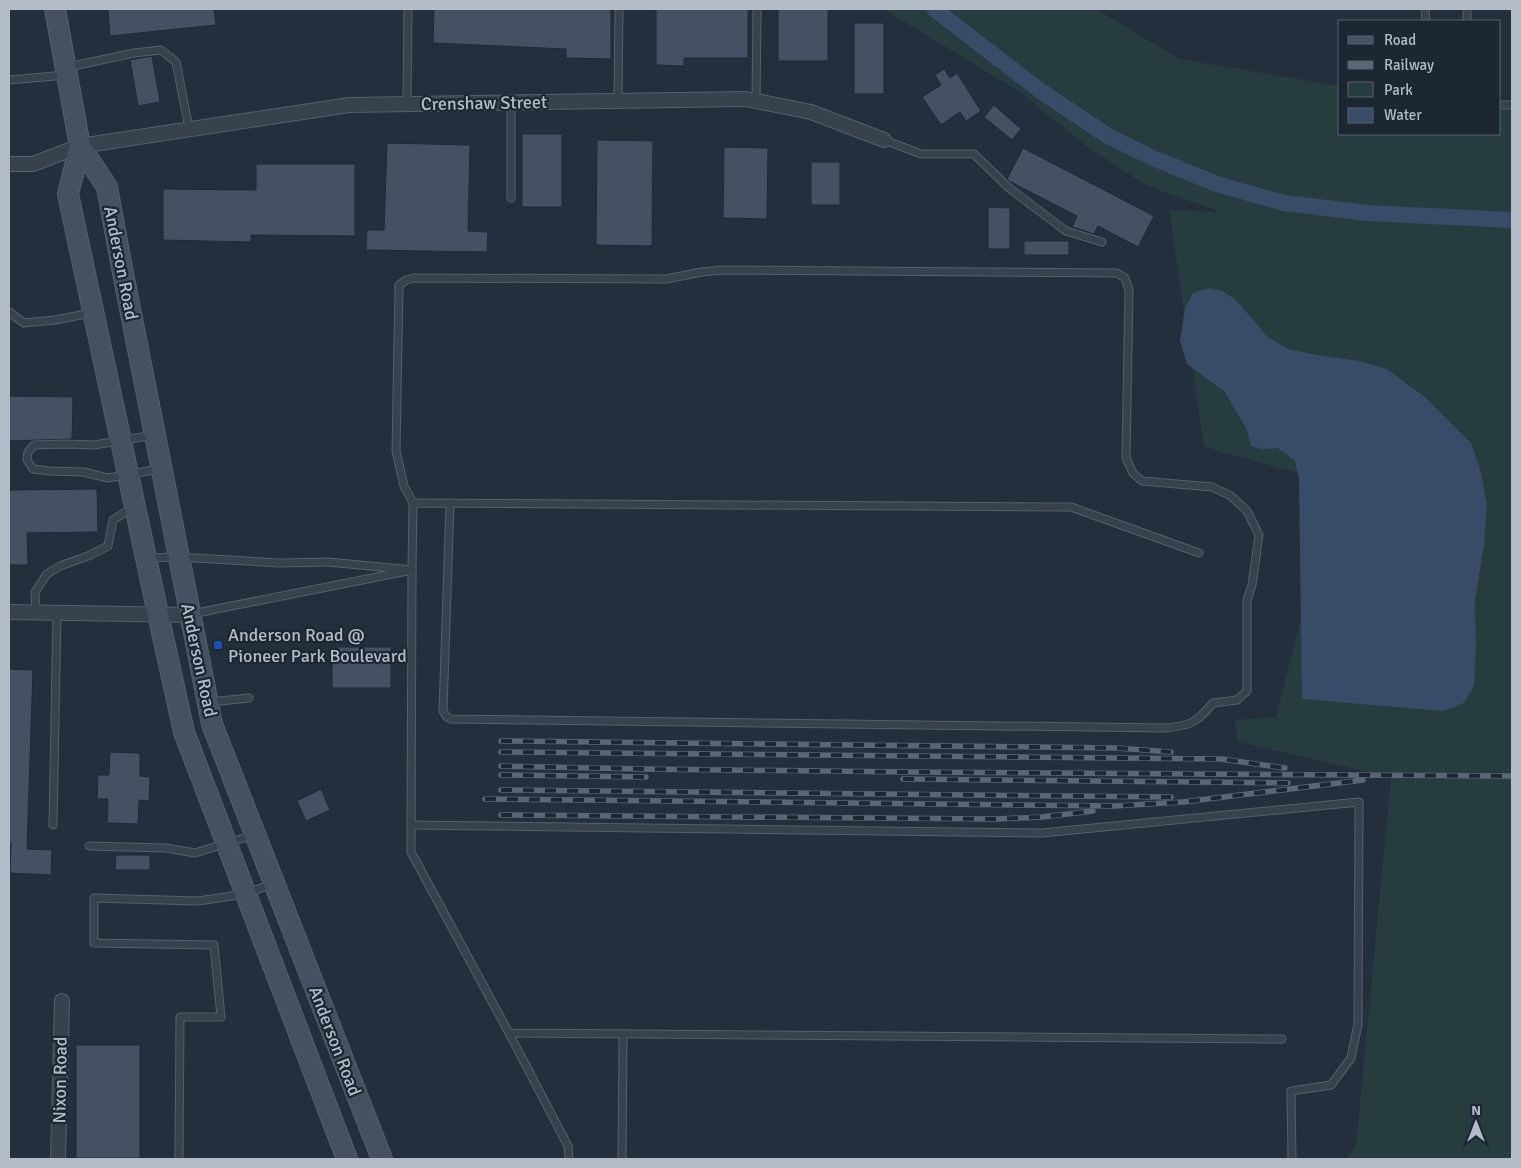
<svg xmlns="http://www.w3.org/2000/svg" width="1521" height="1168" viewBox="0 0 1521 1168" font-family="Signika,sans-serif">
<rect width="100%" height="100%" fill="#242f3e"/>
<polygon fill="#263c3f" points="883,9 1096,9 1179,59 1340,86 1340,134 1500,134 1500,110 1512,111 1512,1159 1346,1159 1356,1146 1391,777 1238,742 1235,720 1276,717 1335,483 1204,447 1169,210 1221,212 1147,186 1086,146 1020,92"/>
<polygon fill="#394c67" points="1208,288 1222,291 1235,299 1268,337 1288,349 1317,355 1359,361 1387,369 1426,398 1471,443 1481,472 1487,506 1484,546 1475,600 1476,647 1474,685 1464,703 1443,711 1302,699 1299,478 1295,461 1278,448 1262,449 1251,446 1246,428 1225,392 1187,364 1180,341 1185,308 1193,293"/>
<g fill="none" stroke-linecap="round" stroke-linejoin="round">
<polyline stroke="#394c67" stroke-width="16" points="934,9 1042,92 1108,136 1153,158 1217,184 1284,203 1367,213 1512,220"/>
</g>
<g fill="#455162" stroke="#1f2835">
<polygon points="108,9 214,9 216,25 110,36"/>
<polygon points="434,9 611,9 611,59 566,58 566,49 433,43"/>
<polygon points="656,9 748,9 748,58 684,58 684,66 656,65"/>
<rect x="778" y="9" width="50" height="52"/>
<rect x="854" y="23" width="30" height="71"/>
<polygon points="152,56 160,102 138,106 130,60"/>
<polygon points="944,69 950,78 957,73 981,111 966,121 960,112 941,125 922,97 941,85 935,75"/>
<polygon points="994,105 1021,129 1012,140 984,117"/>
<rect x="522" y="134" width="40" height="73"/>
<polygon points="597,140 653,141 652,246 596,245"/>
<polygon points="387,143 470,145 468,231 488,232 487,252 366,250 367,230 384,230"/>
<polygon points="724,147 768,148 767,219 723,218"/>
<polygon points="1023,148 1154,216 1138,247 1098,226 1094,234 1072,227 1077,216 1009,181 1007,179"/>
<rect x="811" y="162" width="29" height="43"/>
<polygon points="256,164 355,164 355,236 251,235 251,242 163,240 163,189 256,190"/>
<polygon points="988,207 1010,208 1010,249 988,249"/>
<rect x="1024" y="241" width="45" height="14"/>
<polygon points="9,396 73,397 72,439 9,441"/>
<polygon points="97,489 98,532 27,533 28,565 9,565 9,490"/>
<rect x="332" y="647" width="59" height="41"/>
<polygon points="9,669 33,670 27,849 52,850 51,875 10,873 11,843 9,843"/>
<polygon points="110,752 140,753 140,776 150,777 149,801 139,800 138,824 107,823 108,799 97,799 98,775 109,775"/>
<polygon points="321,789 330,810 306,821 297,801"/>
<polygon points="116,855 150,855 150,870 115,870"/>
<rect x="76" y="1045" width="64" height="113"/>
</g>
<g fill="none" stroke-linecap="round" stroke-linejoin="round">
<defs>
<g id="service">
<polyline points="1425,9 1426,21"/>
<polyline points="1467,9 1467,21"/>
<polyline points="68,67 134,53 161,50 176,62 189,128"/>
<polyline points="9,80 66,75"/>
<polyline points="618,101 619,9"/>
<polyline points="756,101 757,9"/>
<polyline points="511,103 511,198"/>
<polyline points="407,104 408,9"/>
<polyline points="1500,105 1512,105"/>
<polyline points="884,140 921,154 974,154 1009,188 1066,231 1102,242"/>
<polyline points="9,312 24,323 55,320 91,313"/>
<polyline points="154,435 94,445 65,444 34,445 28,452 27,460 33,469 49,471 83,472 108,478 160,469"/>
<path d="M413 503 404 486 396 451 399 285 406 280 414 278 666 279 702 272 723 270 1117 273 1125 278 1129 290 1126 458 1133 473 1142 481 1212 487 1231 496 1247 511 1259 535 1252 585 1247 600V691L1237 700 1213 703C1196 723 1192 725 1166 728L451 719 447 717 443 711 450 503"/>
<polyline points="148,558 178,557 280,563 328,562 412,570 413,503 1071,507 1199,553"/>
<polyline points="36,612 35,592 47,574 60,566 88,556 108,546 113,520 132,508"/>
<polyline points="192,614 412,570 411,852 509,1033 1282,1039"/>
<polyline points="210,702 249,698"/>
<polyline points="53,825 57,612"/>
<polyline points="411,825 1042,833 1359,802 1358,1024 1351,1058 1331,1085 1291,1091 1292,1159"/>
<polyline points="89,846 166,848 195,853 253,835"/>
<polyline points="509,1033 568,1146 569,1159"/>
<polyline points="179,1159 180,1017 221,1017 214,945 94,943 94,898 198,901 245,894 272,884"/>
<polyline points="622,1159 623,1034"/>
</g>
<g id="minor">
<polyline points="9,164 33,164 80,146 349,105 746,99 811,112 884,140"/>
<polyline points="9,612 189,615"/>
<polyline points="58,1159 62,1001"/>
</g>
<g id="secondary">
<polyline points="55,9 80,146 68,194 158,614 184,732 347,1159"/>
<polyline points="80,146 107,187 122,268 212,724 382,1159"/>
</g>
</defs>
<use href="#service" stroke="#565f6c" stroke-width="9"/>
<use href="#minor" stroke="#565f6c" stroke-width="16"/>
<use href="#secondary" stroke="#565f6c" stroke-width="22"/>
<use href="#service" stroke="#38414e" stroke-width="7"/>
<use href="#minor" stroke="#38414e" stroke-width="14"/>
<use href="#secondary" stroke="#465061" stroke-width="20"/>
<defs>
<g id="rail">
<polyline points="501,741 1117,748 1171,752"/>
<polyline points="501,752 1221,759 1285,768"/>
<polyline points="501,766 642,769 907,772 1512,776"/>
<polyline points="501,775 646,777"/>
<polyline points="903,779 1288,783"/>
<polyline points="501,790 1171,797"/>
<polyline points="485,799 1114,806 1183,802 1363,780"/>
<polyline points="501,815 996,819 1042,817 1093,811"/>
</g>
</defs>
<use href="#rail" stroke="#5a6575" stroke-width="5.5"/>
<use href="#rail" stroke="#1d2633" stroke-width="4" stroke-dasharray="11" stroke-linecap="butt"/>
</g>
<rect fill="#1a4fb4" stroke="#1d2633" stroke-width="2" x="213" y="640" width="10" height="10" rx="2.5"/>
<g text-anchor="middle" stroke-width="4.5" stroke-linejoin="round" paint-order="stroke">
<g font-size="18" fill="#b4bcc9" stroke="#1d2633">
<text transform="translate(484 103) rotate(-1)" y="6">Crenshaw Street</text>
<text transform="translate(121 263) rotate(79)" y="6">Anderson Road</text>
<text transform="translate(199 660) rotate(78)" y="6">Anderson Road</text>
<text transform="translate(335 1041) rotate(69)" y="6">Anderson Road</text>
<text transform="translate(60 1080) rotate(-89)" y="6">Nixon Road</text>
</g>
<g font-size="18" fill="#b4bcc9" stroke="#1d2633" text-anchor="start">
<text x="228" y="641">Anderson Road @<tspan x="228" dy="21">Pioneer Park Boulevard</tspan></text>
</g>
</g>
<rect width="1521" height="1168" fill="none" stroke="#b4bcc9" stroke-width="20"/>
<rect x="1338" y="20" width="162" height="115" fill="#1d2633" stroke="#59626f"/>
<rect x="1348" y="36" width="25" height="8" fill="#465061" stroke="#59626f"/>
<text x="1384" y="45" font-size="15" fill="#b4bcc9">Road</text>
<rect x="1348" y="61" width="25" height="8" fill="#5a6575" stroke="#59626f"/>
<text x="1384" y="70" font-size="15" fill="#b4bcc9">Railway</text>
<rect x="1348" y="82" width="25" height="15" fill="#263c3f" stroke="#59626f"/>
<text x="1384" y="95" font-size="15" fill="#b4bcc9">Park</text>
<rect x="1348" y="108" width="25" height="15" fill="#394c67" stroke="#59626f"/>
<text x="1384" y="120" font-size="15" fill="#b4bcc9">Water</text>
<g transform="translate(1476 1123)" stroke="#1d2633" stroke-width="4" paint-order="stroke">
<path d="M0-4L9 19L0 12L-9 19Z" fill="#b4bcc9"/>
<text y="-8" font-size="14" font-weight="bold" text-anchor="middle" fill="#b4bcc9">N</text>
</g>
</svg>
